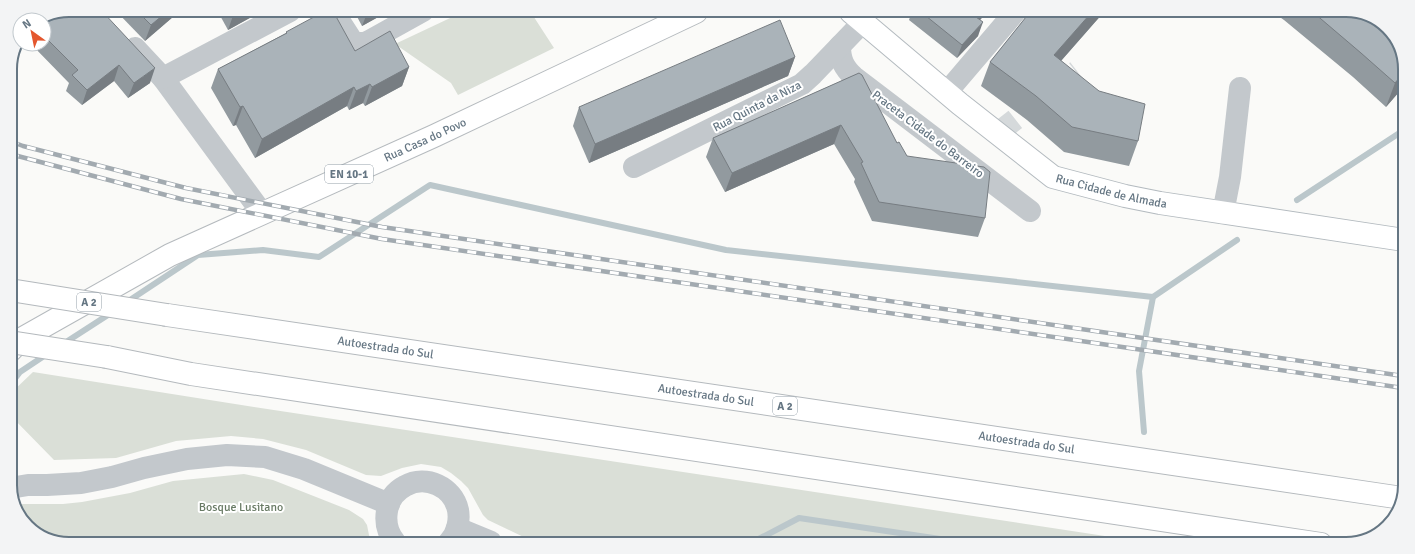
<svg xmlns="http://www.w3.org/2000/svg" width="1415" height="554" viewBox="0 0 1415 554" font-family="Signika,sans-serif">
<rect width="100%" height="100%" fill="#fafaf8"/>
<g fill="#dadfd7">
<polygon points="465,11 530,11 554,48 458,95 451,83 395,44"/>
<polygon points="33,372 254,407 1118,538 1117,543 534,542 488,520 483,515 468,488 461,481 451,473 441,467 421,464 402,468 381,476 366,475 306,450 263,439 231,436 176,441 116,458 54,460 10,415 10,394"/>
<polygon points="244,474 273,480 349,510 363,519 367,525 369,535 371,542 50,541 22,521 16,504 63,504 82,502 130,493 173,481"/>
</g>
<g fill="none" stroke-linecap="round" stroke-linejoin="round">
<g stroke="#bbc7cb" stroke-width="6">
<polyline points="1297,200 1404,130"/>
<polyline points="127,302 198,255 263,250 319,257 430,185 726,250 1153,297 1237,240"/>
<polyline points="63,344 111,313"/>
<polyline points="10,385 20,372 47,354"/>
<polyline points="1144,432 1139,371 1153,297"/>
<polyline points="751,543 799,518 967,543"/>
<polyline points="1124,543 1126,540"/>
</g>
<polyline stroke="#d5d9db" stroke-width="22" stroke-dasharray="22 11" stroke-linecap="butt" points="998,133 1077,71"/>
<defs>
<g id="secondary">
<path id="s1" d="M851 12 960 104 1053 177 1125 196 1160 203 1404 240"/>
</g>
<g id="primary">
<path id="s2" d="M10 351 23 338 170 255 434 136 696 12"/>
</g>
<g id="motorway">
<path id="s3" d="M167 315 1402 498"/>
<polyline points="107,357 191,374 1321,544"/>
</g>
</defs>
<use href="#secondary" stroke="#b3babf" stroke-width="24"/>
<use href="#primary" stroke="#b5babe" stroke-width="24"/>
<use href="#motorway" stroke="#b4b9bd" stroke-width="24"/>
<g stroke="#c3c8cc" stroke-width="22">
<path d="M333 11 351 39C356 44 363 44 369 41L423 11"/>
<path d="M840 46C840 60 844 68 854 77L1030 211"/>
<polyline points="135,48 163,78 262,213"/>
<polyline points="163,78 290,11"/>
<polyline points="947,92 1015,12"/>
<polyline points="634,167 802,84 813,74 863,22"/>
<polyline points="1223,213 1230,177 1240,88"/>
</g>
<g stroke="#c3c8cc" stroke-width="22">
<polyline points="10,488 28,485 47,485 81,483 112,477 144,468 187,459 227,455 265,457 304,469 389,504"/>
<polyline points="457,528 491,542"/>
<path d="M395 542C381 525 384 497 405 486 426 474 453 487 458 510 460 521 457 534 449 542"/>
</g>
<use href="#secondary" stroke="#fff" stroke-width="22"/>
<use href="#primary" stroke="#fff" stroke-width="22"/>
<use href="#motorway" stroke="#fff" stroke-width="22"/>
<defs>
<g id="rail">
<polyline points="10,141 23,146 186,188 382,227 1403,376"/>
<polyline points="10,154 181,199 382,239 1403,388"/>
</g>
</defs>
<use href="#rail" stroke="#a2aab0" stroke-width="4.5"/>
<use href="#rail" stroke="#fff" stroke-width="3" stroke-dasharray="9" stroke-linecap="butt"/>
<defs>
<g id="motorway-bridge">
<polyline points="10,290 167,315"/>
<polyline points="10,342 107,357"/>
</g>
</defs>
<use href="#motorway-bridge" stroke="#b4b9bd" stroke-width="24" stroke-linecap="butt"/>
<use href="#motorway-bridge" stroke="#fff" stroke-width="22"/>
</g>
<g fill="#929a9f">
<polygon points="115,10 181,10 145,41"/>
<polygon points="217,10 264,10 228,30"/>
<polygon points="354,11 389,11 362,26"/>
<polygon points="909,12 987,12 980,20 978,36 957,58 909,20 911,14"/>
<polygon points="1030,12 1103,13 1061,61 1138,141 1129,166 1064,152 1027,120 981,86 990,62"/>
<polygon points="1274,13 1365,13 1405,65 1405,85 1386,107 1353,77 1284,20"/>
<polygon points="44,20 150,83 128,98 114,81 82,105 66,91 69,83 31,44 44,44"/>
<polygon points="286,32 355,51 409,67 402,86 365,106 363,103 349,110 347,106 255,158 236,125 233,126 211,88 218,69 286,33"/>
<polygon points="795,57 788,76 589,163 573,126 579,107"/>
<polygon points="859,73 897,143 907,156 985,218 978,237 872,221 854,182 855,179 834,144 725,192 706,157 713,138"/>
</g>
<g fill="#777d82">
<polygon points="169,10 181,10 145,41 151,25"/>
<polygon points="235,10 264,10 228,30"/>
<polygon points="368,11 389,11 362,26"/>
<polygon points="980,12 987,12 971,30 976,17"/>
<polygon points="1091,13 1103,13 1045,79 1054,55"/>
<polygon points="983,22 978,36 957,58 962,45"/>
<polygon points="795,57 788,76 589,163 595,144"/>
<polygon points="119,65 114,81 82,105 87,90"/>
<polygon points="409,67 402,86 365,106 372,87"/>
<polygon points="155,68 150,83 128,98 134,83"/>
<polygon points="1405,71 1405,85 1386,107 1395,83"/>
<polygon points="370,84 363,103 349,110 356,91"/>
<polygon points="354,87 347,106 255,158 262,139"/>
<polygon points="243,106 236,125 233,126 240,107"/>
<polygon points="841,125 834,144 725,192 732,173"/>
</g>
<g fill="#aab3b9" stroke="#777d82">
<polygon points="69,10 101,10 155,68 134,83 119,65 87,90 72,75 78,70 44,36 44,20"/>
<polygon points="136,10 169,10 151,25"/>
<polygon points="325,11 333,11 355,51 390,31 409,67 372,87 370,84 356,91 354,87 262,139 243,106 240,107 218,69 287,33 286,32"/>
<polygon points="921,12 980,12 976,17 983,22 962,45"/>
<polygon points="1030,12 1091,13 1054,55 1099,91 1145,104 1138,141 1072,127 1036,96 990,62"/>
<polygon points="1314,13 1365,13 1393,33 1405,65 1405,71 1395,83 1361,53"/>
<polygon points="780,20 795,57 595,144 579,107"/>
<polygon points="859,73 862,75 897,143 899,142 907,156 984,167 990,172 985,218 879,202 861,163 863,162 841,125 732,173 713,138"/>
</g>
<g text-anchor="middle" stroke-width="4" stroke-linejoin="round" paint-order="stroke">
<g fill="#fff" stroke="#939fa8" stroke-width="1">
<rect x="325" y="165" width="48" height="18" rx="3"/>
<rect x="77" y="293" width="24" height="18" rx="3"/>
<rect x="773" y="397" width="24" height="18" rx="3"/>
</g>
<g font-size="11" font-weight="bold" fill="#657683">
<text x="349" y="178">EN 10-1</text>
<text x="89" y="306">A 2</text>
<text x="785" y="410">A 2</text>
</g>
<g font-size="12" fill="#657683" stroke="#fff">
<text transform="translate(757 106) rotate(-27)" y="4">Rua Quinta da Niza</text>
<text transform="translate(928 134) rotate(37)" y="4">Praceta Cidade do Barreiro</text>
<text dy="4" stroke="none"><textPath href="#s2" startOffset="467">Rua Casa do Povo</textPath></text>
<text dy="4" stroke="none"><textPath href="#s1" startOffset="321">Rua Cidade de Almada</textPath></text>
<text dy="4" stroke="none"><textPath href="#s3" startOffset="221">Autoestrada do Sul</textPath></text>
<text dy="4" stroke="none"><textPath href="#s3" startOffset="545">Autoestrada do Sul</textPath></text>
<text dy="4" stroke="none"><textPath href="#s3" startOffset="869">Autoestrada do Sul</textPath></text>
</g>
<g font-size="12" fill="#687a64" stroke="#fff">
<text x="241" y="511">Bosque Lusitano</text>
</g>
</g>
<path d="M0 0H1415V554H0ZM69 17H1346A52 52 0 0 1 1398 69V485A52 52 0 0 1 1346 537H69A52 52 0 0 1 17 485V69A52 52 0 0 1 69 17Z" fill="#f3f4f5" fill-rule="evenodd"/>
<path fill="none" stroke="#657683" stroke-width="2" d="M69 17H1346A52 52 0 0 1 1398 69V485A52 52 0 0 1 1346 537H69A52 52 0 0 1 17 485V69A52 52 0 0 1 69 17Z"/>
<g transform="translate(32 32) rotate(327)"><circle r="19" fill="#ffffff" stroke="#c1c8cd"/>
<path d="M0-3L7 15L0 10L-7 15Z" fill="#e4572e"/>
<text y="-6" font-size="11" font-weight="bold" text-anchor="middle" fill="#657683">N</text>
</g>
</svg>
